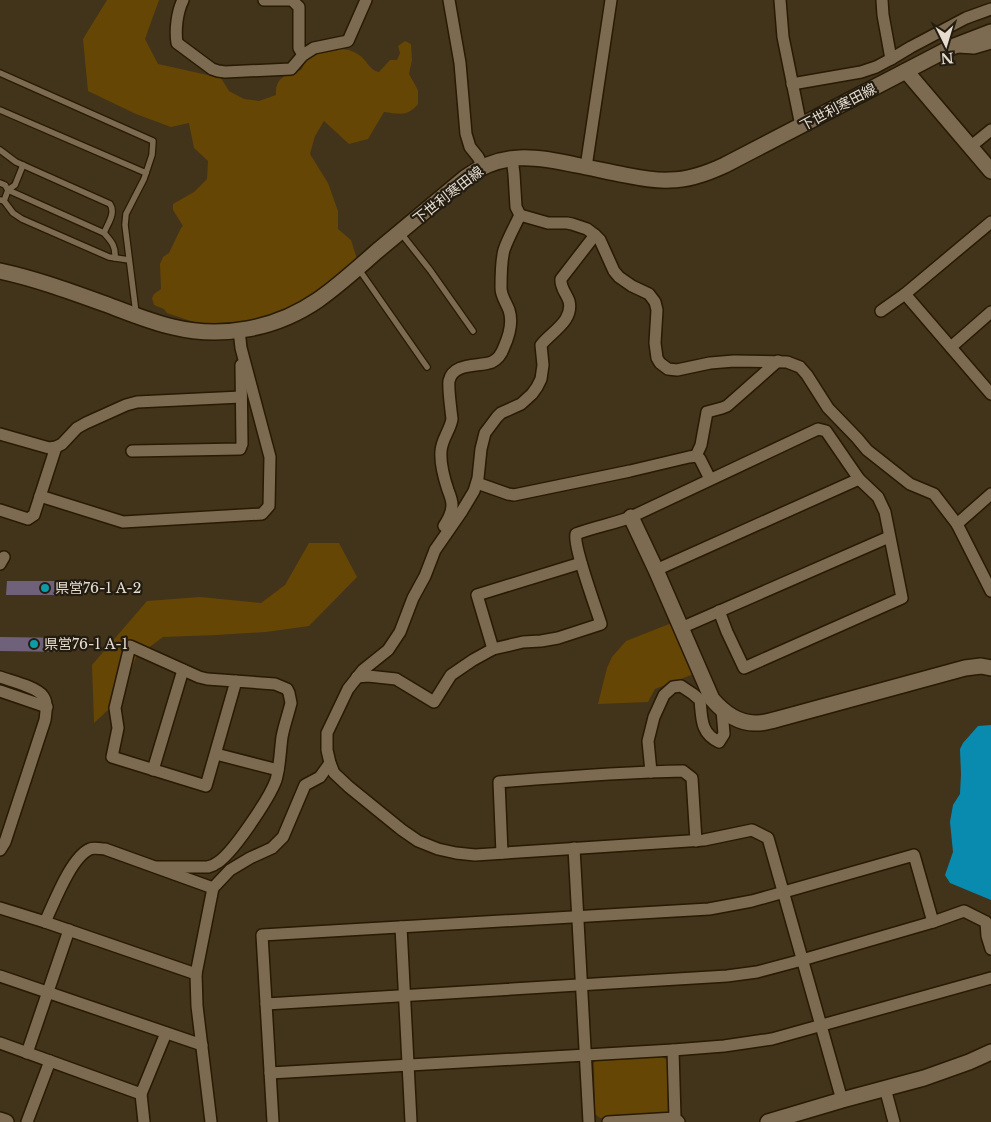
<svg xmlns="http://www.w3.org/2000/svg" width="991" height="1122" viewBox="0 0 991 1122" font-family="'Libre Baskerville','Noto Sans JP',serif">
<rect width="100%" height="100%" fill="#42331b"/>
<g fill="#664604">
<path d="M107 0H159L145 39 158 64 221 78 229 91 244 99 259 101 276 95C275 77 286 75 301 70 303 67 305 62 307 59 319 47 345 45 359 55 366 59 370 71 379 72L390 60H397L400 53 398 46 405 41 411 44 412 60 409 74 418 90V104C407 117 400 114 384 112L368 139 349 144 324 121 315 136 310 154 328 183 338 211V229L351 240 357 259 335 287 282 315 243 326 212 325 197 323 167 313 164 309 154 305 152 298 154 294 161 289 160 264 163 257 169 253 181 228 183 226 173 210V204L194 192 207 179 208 161 194 148 189 123 171 127 136 114 88 91 83 39Z"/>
<polygon points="309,543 339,543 357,577 309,626 266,632 217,635 163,637 136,657 119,700 94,723 92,665 147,601 200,597 261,603 285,585"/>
<polygon points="682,619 704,670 655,689 648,702 598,704 607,668 612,657 626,641"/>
<polygon points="662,1057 667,1060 668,1113 600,1118 595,1114 594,1063 596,1059"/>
</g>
<polygon fill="#098bb0" points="991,725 991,900 950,883 945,875 953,852 950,822 953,805 960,794 961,774 960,749 963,743 978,726"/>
<g fill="#70617a">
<polygon points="7,581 84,581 84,595 6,595"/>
<polygon points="0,637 69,638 69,652 0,651"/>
</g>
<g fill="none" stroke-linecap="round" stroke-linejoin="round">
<defs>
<g id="lane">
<polyline points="0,73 153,141 152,155 144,179 126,214 125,225 136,313"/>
<polyline points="0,110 146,173"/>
<path d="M0 150 16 162 110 204C116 213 108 223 104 233"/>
<polyline points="0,183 5,185 8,190 4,201"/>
<path d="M8 190 104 233C111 241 116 246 115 258"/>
<polyline points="8,190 15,185 23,165"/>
<polyline points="0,200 4,201 13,213 22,219 109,257 129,260"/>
<polyline points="400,232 430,270 473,331"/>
<polyline points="358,268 427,367"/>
</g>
<g id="street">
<path d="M183 0C177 12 175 30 177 43L212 69 218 71 225 72 291 69 303 55 314 48 348 41 366 0"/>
<polyline points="264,0 292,0 299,7 299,48 303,55"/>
<polyline points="449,0 460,63 466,134 470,147 478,157 483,167"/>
<polyline points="780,0 783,37 801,126"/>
<polyline points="882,0 883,15 891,59"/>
<polyline points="958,47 974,48 991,43"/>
<polyline points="792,84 861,72 876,67 891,59 911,47 966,18 991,9"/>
<polyline points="970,147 991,130"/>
<polyline points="512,158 514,174 516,207 520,215 548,223 567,223 572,224 587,229 595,235 600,240 614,271 619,277 632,286 649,294 655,302 657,310 655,343 657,358 660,363 668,369 677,370 710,363 734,361 787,362 800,367 807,375 828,408 857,438 867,450 910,484 934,494 957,524 991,591"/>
<polyline points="586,167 611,0"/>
<path d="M595 235 561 279C560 287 566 293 569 301 574 321 551 332 541 345L543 365 541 379 537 387 532 394 521 404 501 413 497 417 485 433 481 449 478 478 474 491 462 511 435 550 425 576 413 598 400 632 388 650 363 670 348 689 327 733V750L330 763 334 773 349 787 402 830 418 841 438 849 456 853 475 855 704 840 752 830 768 838 842 1100"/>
<polyline points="905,294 991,394"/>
<polyline points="881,311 905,294 991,222"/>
<polyline points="951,347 991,312"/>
<polyline points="0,434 49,448 56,447 62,444 77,428 86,423 126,405 137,402 241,397"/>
<polyline points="132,451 240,449 242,444 241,365"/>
<polyline points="696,456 701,445 707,412 722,408 727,406 778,361"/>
<polyline points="477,483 508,494 514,495 630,471 689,457 696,456 700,459 710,479"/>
<polyline points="40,496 123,522 262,514 269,506 270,457 241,348 239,330"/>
<polyline points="0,510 28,519 34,515 56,447"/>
<polyline points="957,524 991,494"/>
<path d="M444 526C448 520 452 512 452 505 452 500 450 495 448 490 444 478 440 465 441 452 441 440 450 431 452 419 451 410 448 389 449 381 453 362 479 367 492 362 498 359 502 353 504 347 509 336 513 322 509 310 506 302 501 296 501 288 501 276 501 261 504 250 508 238 515 226 520 215"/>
<polyline points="0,564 4,557"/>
<polyline points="656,570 859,479"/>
<polyline points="681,628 889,537"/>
<polyline points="493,649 477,595 581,563"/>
<path d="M0 677C11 681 37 687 43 696 48 703 46 712 45 720L5 842 0 850"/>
<path d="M357 677 368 676 396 679 434 702 451 675 473 660 493 649 523 642 541 641 558 638 601 624C596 608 573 546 576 534 594 527 613 524 631 517L818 429 826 431 859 479 878 497 885 512 902 598 744 668 727 632 719 611"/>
<polyline points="0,691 47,707"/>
<polyline points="216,754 278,770"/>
<polyline points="153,770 183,670"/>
<path d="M651 772 648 741 654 717 664 695 673 687 681 686 693 694 700 700C702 718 700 733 719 742L724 734 722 710"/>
<polyline points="574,848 589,1122"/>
<path d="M502 853 499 782C560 777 622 772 683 771L692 778 696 841"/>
<path d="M157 867H208C210 866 213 866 215 864 231 857 270 797 276 780 280 766 280 752 282 737 284 726 288 715 291 703L289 693 287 689 275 684 207 679 199 677 130 646 115 708 118 728 112 757 206 786 236 681"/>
<polyline points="213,888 230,870 250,858 272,848 283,837 305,785 320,777 330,763"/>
<polyline points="0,908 45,922 196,974"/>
<path d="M45 922C54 903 71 857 90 849 94 847 101 849 105 849L213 888 196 974 197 1006 211 1122"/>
<polyline points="401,927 411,1122"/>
<polyline points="0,976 202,1045"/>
<polyline points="266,1004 727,976 757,972 802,960 933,922 964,911 986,922 987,936 991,949"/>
<polyline points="0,1043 141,1094 144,1122"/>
<polyline points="673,1050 675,1118 679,1122"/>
<polyline points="27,1053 69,930"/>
<polyline points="270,1073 673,1050 724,1046 772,1039 991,978"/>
<polyline points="885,1088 894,1122"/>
<polyline points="141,1094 166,1033"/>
<polyline points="27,1122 50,1061"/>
<polyline points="273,1122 262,935 709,909 752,901 914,855 933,922"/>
<polyline points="608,1122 675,1118"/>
</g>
<g id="secondary">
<polyline points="906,71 991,171"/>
<path d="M0 271C37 279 72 292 108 305 129 313 151 322 173 327 222 339 276 329 318 300 338 286 357 269 376 252 406 227 436 202 466 177 502 151 536 156 576 165 592 168 609 172 625 175 640 178 655 181 670 180 689 180 708 173 725 165L952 47 991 32"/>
<path d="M631 517 656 570 712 699C724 713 738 724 757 723 764 723 771 721 778 719L965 668 981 666 991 668"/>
<polyline points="0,1120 6,1122"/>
<polyline points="768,1122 842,1100 924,1078 969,1062 991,1052"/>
</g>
</defs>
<use href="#lane" stroke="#281a03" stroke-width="8"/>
<use href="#street" stroke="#281a03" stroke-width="14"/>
<use href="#secondary" stroke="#281a03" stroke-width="18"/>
<use href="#lane" stroke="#7c6b51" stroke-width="5.5"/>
<use href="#street" stroke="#7c6b51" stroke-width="11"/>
<use href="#secondary" stroke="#7c6b51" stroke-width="15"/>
</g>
<g fill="#0f9aa8" stroke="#231c11" stroke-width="2">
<circle cx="45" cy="588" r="5"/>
<circle cx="34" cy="644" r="5"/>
</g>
<g text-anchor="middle" stroke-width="4.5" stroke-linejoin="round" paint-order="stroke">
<g font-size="14" fill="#e7ddcf" stroke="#231c11">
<text transform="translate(838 107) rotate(-28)" y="5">下世利寒田線</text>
<text transform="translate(448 195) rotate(-38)" y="5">下世利寒田線</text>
</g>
<g font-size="14" fill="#e7ddcf" stroke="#231c11" text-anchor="start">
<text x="55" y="593">県営76-1 A-2</text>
<text x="44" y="649">県営76-1 A-1</text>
</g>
</g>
<g transform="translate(946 45) rotate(175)" stroke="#231c11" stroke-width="4" paint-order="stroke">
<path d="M0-4L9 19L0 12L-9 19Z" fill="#e7ddcf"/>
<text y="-8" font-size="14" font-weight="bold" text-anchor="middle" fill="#e7ddcf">N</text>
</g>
</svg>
